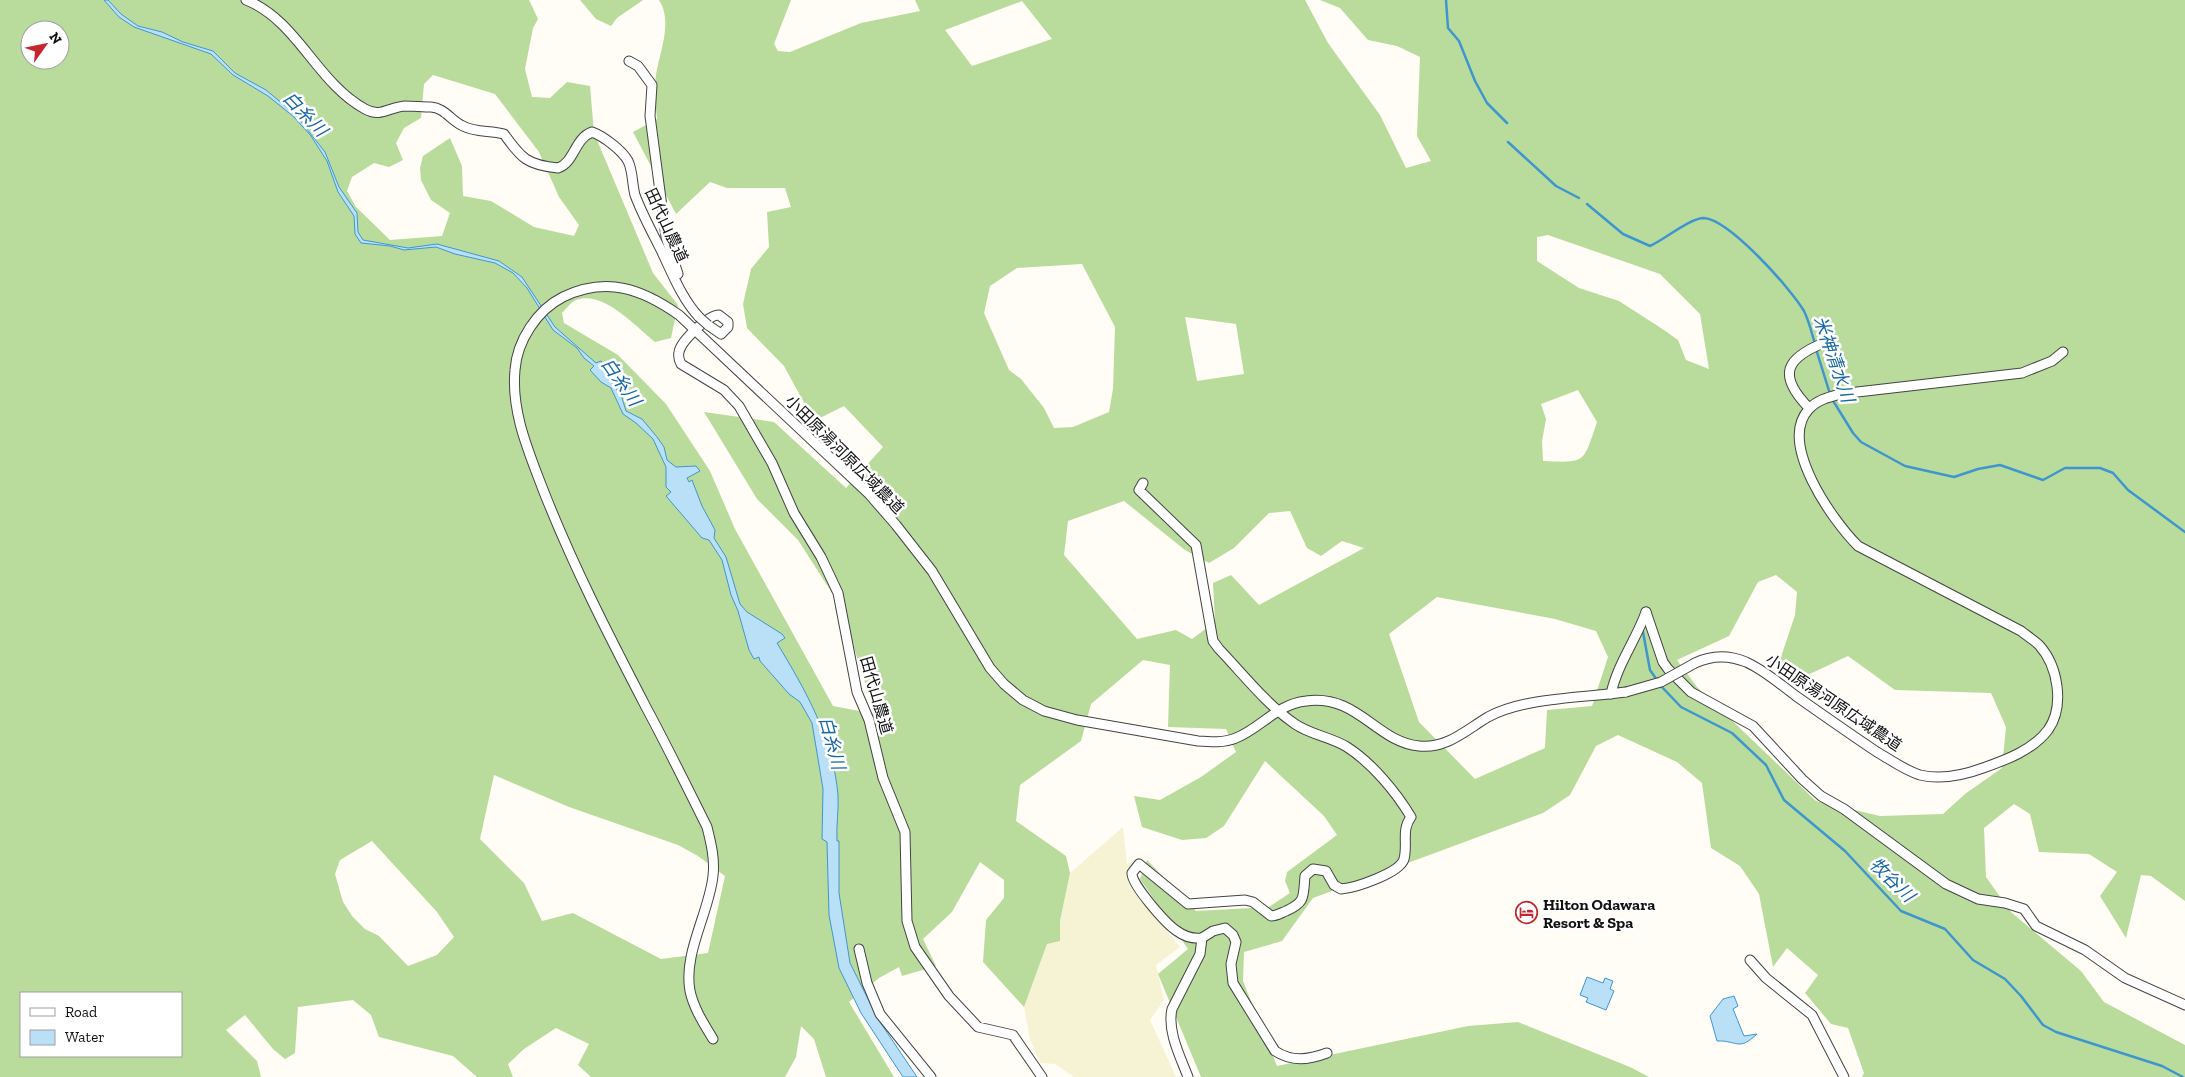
<svg xmlns="http://www.w3.org/2000/svg" width="2185" height="1077" viewBox="0 0 2185 1077" font-family="'Zilla Slab','Noto Sans JP',serif">
<rect width="100%" height="100%" fill="#fffdf5"/>
<polygon fill="#f6f3d4" points="1123,827 1127,864 1139,857 1142,866 1130,885 1180,947 1156,965 1164,1000 1150,1020 1176,1077 1074,1077 1055,1064 1040,1063 1030,1039 1024,1007 1047,944 1060,941 1060,921 1070,873"/>
<g fill="#b9dc9c" fill-rule="evenodd">
<path d="M0 0H529L538 19 533 28 525 69 532 97 550 98 567 82 590 86 594 133 653 273 678 305 671 338 655 342C635 326 603 290 576 300 571 302 566 309 562 313L564 323 618 355 666 404 710 471 735 529 833 706 875 714 841 607 798 540 757 499 704 412 774 422 846 488 883 447 844 406 814 421 784 366 747 328 743 304 751 269 769 247 767 212 791 207 785 188H727L710 182 676 214 633 132 657 119C656 108 654 96 655 84 656 58 675 25 659 0H791L774 44 778 51 790 52 861 23 920 11 915 0H1305L1328 43 1380 115 1406 168 1431 161 1417 136 1420 57 1397 46 1368 40 1340 8 1320 0H2185V901L2151 876 2141 875 2126 938 2100 896 2117 872 2089 854 2039 852 2030 814 2014 804 1984 828 1986 877 2011 912 2081 971 2104 1002 2185 1045V1077H1862L1864 1073 1848 1028 1831 1024 1805 993 1818 975 1787 948 1773 967 1759 894 1740 866 1711 848 1702 783 1677 762 1618 735 1596 746 1570 795 1543 813 1313 898 1282 941 1244 952 1243 981 1277 1066 1468 1026 1518 1022 1630 1067 1649 1077H1201L1158 974 1188 949 1140 879 1147 860 1196 911 1269 907 1290 893 1285 881 1287 872 1337 835 1324 816 1265 761 1224 826 1206 838 1182 840 1142 827 1134 796 1160 800 1201 777 1236 752 1226 729 1168 727 1170 665 1143 660 1091 704 1081 741 1020 785 1016 821 1066 856 1070 873 1060 921V941L1047 944 1024 1007 983 962 986 920 1004 898V880L980 862 952 912 923 939 936 966 902 976 899 967 879 978 849 1002 894 1077H826L814 1039 801 1026 796 1057 785 1077H591L578 1065 589 1044 556 1028 524 1049 508 1064 513 1077H477L453 1056 379 1037 371 1015 353 1000 298 1007 295 1053 285 1059 273 1049 245 1015 226 1030 257 1061 261 1077H0ZM1022 1 1052 39 972 66 945 30ZM30 30H60V60H30ZM433 75 495 94 539 152 559 197 579 225 574 236 534 227 491 201 463 196 462 166 450 138 423 156 420 168 421 180 431 200 450 213 442 236 390 240 356 207 347 191 352 177 374 163 389 167 403 160 396 143 404 128 421 118 424 84ZM1548 235 1660 274 1700 314 1709 369 1686 360 1678 340 1664 330 1619 301 1579 288 1537 261V237ZM1082 264 1115 327 1113 389 1109 412 1073 427 1054 428 1044 408 1021 379 1009 370 984 313 990 286 1017 268ZM1185 317 1236 324 1244 374 1197 381ZM1578 390 1597 422C1583 463 1587 463 1543 461L1542 441 1546 419 1541 404ZM1124 501 1185 550 1209 563 1234 548 1269 513 1290 511 1307 548 1321 556 1342 541 1364 548 1259 605 1231 575 1213 583 1215 622 1192 639 1176 630 1137 639 1064 555 1068 521ZM1776 575 1797 592 1795 615 1778 666 1799 679 1848 656 1895 690 1991 693 2006 727 2002 768 1965 794 1943 814 1880 816 1816 801 1697 687 1677 660 1729 636 1758 582ZM1437 597 1555 619 1596 631 1608 657 1592 706 1547 710 1545 748 1475 779 1419 722 1389 634ZM494 775 569 807 678 845 698 856 725 876 708 953 661 959 573 913 542 921 524 883 480 839ZM372 841 437 912 454 937 437 955 408 966 379 936 365 929 352 916 343 902 335 874 340 860ZM21 993H181V1056H21Z"/>
<polygon points="580,0 643,0 617,18 611,26 596,19"/>
</g>
<g fill="#b9e0f7" stroke="#3f96cf">
<path d="M104 0H108L121 14 138 26 162 32 183 42 213 51 235 73 266 90 295 114 325 152 339 187 357 213 358 232 363 240 408 248 437 244 499 261 522 277 555 327 596 363 601 361 613 377 612 383 621 395 626 411 642 419 657 437 664 447 667 460 676 467 696 466 700 471 687 478 689 482 692 480 702 506 715 530 714 538 726 557 740 604 747 612 782 634 785 638 777 643C806 691 833 738 838 795 839 810 836 825 837 841H839V893L850 963 878 1019 917 1077H903L861 1013 839 968 829 915 827 842 822 839 823 789 812 723 800 702 789 694 760 661 759 657 754 659 749 650 738 611 731 595 722 560 709 540 702 538 666 496 671 492 666 487V467L653 439 636 423 623 414 611 388 601 382 590 370 594 366 584 358 577 348 553 330 527 288 513 273 495 263 455 254 436 247 404 250 390 246 361 243 355 234 354 216 338 192 327 161 311 136 294 117 268 96 233 75 211 54 134 27 119 17Z"/>
<polygon points="1587,977 1603,983 1605,978 1613,981 1610,989 1614,991 1606,1010 1586,1002 1588,998 1580,995"/>
<path d="M1734 996 1738 1006 1733 1009 1744 1036 1757 1034C1738 1052 1737 1040 1717 1041L1710 1016 1723 999Z"/>
</g>
<g fill="none" stroke-linecap="round" stroke-linejoin="round">
<g stroke="#3f96cf" stroke-width="2.5">
<polyline points="1446,0 1448,28 1459,41 1475,81 1487,103 1507,123"/>
<polyline points="1508,142 1556,186 1579,198"/>
<path d="M1587 204 1623 234 1650 246C1664 240 1690 218 1704 218 1730 220 1791 289 1804 311 1809 321 1812 334 1815 344"/>
<polyline points="1816,349 1830,394"/>
<polyline points="1832,399 1853,433 1861,442 1905,466 1954,477 1978,469 2000,465 2043,480 2065,468 2100,468 2113,473 2128,490 2185,532"/>
<polyline points="1643,632 1650,670 1657,680"/>
<polyline points="1660,685 1681,707 1732,733 1766,765 1784,800 1845,851 1901,911 1945,929 1973,960 2005,979 2021,996 2043,1025 2056,1032 2162,1066 2183,1077"/>
</g>
<defs>
<g id="minor">
<path d="M246 0C297 20 317 83 365 109 381 118 389 107 405 106 413 106 423 107 431 107 445 108 451 121 463 126 476 133 490 130 504 134 521 158 527 165 558 168 575 162 574 139 592 132 603 136 622 150 628 161 633 171 632 184 635 195 642 214 652 232 661 250 672 273 682 299 699 317"/>
<polyline points="629,61 638,66 652,85 650,116 666,237 678,274"/>
<path d="M708 325 721 334 728 327V322L719 315C708 315 681 341 679 352 678 356 679 360 681 364L724 390 739 406 772 463 794 513 821 557 838 593 857 692 869 720 883 778 905 832 907 921 915 947 949 996 978 1027 1013 1035 1042 1077"/>
<path d="M1809 408C1777 375 1785 358 1826 342"/>
<path d="M1143 483 1139 490 1196 545 1213 641 1219 649C1243 674 1266 704 1295 724 1311 735 1331 737 1347 747 1372 763 1396 792 1411 817 1401 830 1408 844 1404 859 1400 873 1355 888 1341 889L1334 885 1326 871 1313 869 1305 876C1303 897 1306 902 1286 911 1281 913 1276 916 1271 916L1253 902 1245 900 1188 904 1139 864 1132 873C1131 884 1166 924 1177 931 1185 937 1192 939 1202 938"/>
<polyline points="1646,612 1663,662 1668,669 1691,692 1753,726 1802,779 1821,796 1844,809 1946,884 1978,899 2005,903 2024,909 2036,926 2085,950 2125,978 2185,1005"/>
<path d="M1695 663C1712 655 1729 655 1746 662 1764 670 1780 684 1796 696 1823 715 1850 734 1877 752 1891 760 1904 770 1920 775 1941 780 1964 775 1983 768 2006 760 2033 750 2048 730 2065 706 2058 666 2039 645 2034 640 2027 636 2021 631L1858 546C1833 521 1777 443 1809 409 1817 400 1829 397 1840 394L2022 373 2052 361 2063 352"/>
<path d="M1611 694C1617 665 1636 640 1646 612"/>
<polyline points="859,949 867,983 880,1014 931,1077"/>
<polyline points="1750,960 1766,978 1812,1015 1844,1077"/>
<path d="M713 1039C704 1024 694 1009 690 991 683 953 709 913 713 876 715 859 711 843 707 827 687 787 668 748 647 709 609 636 572 564 542 487 528 450 511 411 515 370 517 341 537 310 563 297 607 276 642 289 679 315L869 494 896 525 932 571 990 668 1004 684 1023 700 1044 711 1077 720 1198 741C1211 742 1224 743 1236 738 1261 728 1277 704 1306 701 1358 694 1376 742 1419 746 1447 749 1466 730 1488 717 1525 697 1584 698 1626 692"/>
<path d="M1188 1077C1180 1056 1167 1031 1172 1009L1200 954 1202 938 1213 931 1225 928 1233 935 1236 942 1231 964 1233 983 1275 1051C1292 1062 1308 1060 1327 1053"/>
</g>
</defs>
<use href="#minor" stroke="#444" stroke-width="11"/>
<use href="#minor" stroke="#fff" stroke-width="9"/>
<defs>
<g id="minor-bridge">
<polyline points="699,317 708,325"/>
<polyline points="1626,692 1661,682 1695,663"/>
</g>
</defs>
<use href="#minor-bridge" stroke="#444" stroke-width="11" stroke-linecap="butt"/>
<use href="#minor-bridge" stroke="#fff" stroke-width="9"/>
</g>
<defs>
<symbol id="hotel-ring" viewBox="-11 -11 22 22"><circle r="9.5" fill="#fff" stroke="#c4262e" stroke-width="1.5"/><path d="M-6-4.5h1.5V1H6V5H4.5V3h-9V5H-6ZM-4 0a1.8 1.8 0 1 1 3.6 0ZM.5 0V-2.5h3Q6-2.5 6 0Z" fill="#c4262e"/></symbol>
</defs>
<g fill-rule="evenodd">
<use href="#hotel-ring" x="1514" y="900" width="25" height="25"/>
</g>
<g text-anchor="middle" stroke-width="5" stroke-linejoin="round" paint-order="stroke">
<g font-size="16" fill="#111" stroke="#fff">
<text transform="translate(667 225) rotate(65)" y="6">田代山農道</text>
<text transform="translate(845 454) rotate(45)" y="6">小田原湯河原広域農道</text>
<text transform="translate(877 695) rotate(74)" y="6">田代山農道</text>
<text transform="translate(1834 702) rotate(34)" y="6">小田原湯河原広域農道</text>
</g>
<g font-size="16" font-weight="bold" fill="#111" stroke="#fff" text-anchor="start">
<text x="1543" y="910">Hilton Odawara<tspan x="1543" dy="18">Resort &amp; Spa</tspan></text>
</g>
<g font-size="18" font-style="italic" fill="#1768a6" stroke="#fff">
<text transform="translate(305 114) rotate(46)" y="6">白糸川</text>
<text transform="translate(1834 359) rotate(71)" y="6">米神清水川</text>
<text transform="translate(621 382) rotate(55)" y="6">白糸川</text>
<text transform="translate(832 743) rotate(75)" y="6">白糸川</text>
<text transform="translate(1892 880) rotate(44)" y="6">牧谷川</text>
</g>
</g>
<rect x="20" y="992" width="162" height="65" fill="#ffffff" stroke="#a0a0a0"/>
<rect x="30" y="1008" width="25" height="8" fill="#ffffff" stroke="#a0a0a0"/>
<text x="65" y="1017" font-size="15" fill="#111111">Road</text>
<rect x="30" y="1030" width="25" height="15" fill="#b9e0f7" stroke="#a0a0a0"/>
<text x="65" y="1042" font-size="15" fill="#111111">Water</text>
<g transform="translate(45 45) rotate(57)"><circle r="24" fill="#ffffff" stroke="#a0a0a0"/>
<path d="M0-4L9 19L0 12L-9 19Z" fill="#c4262e"/>
<text y="-8" font-size="14" font-weight="bold" text-anchor="middle" fill="#111111">N</text>
</g>
</svg>
